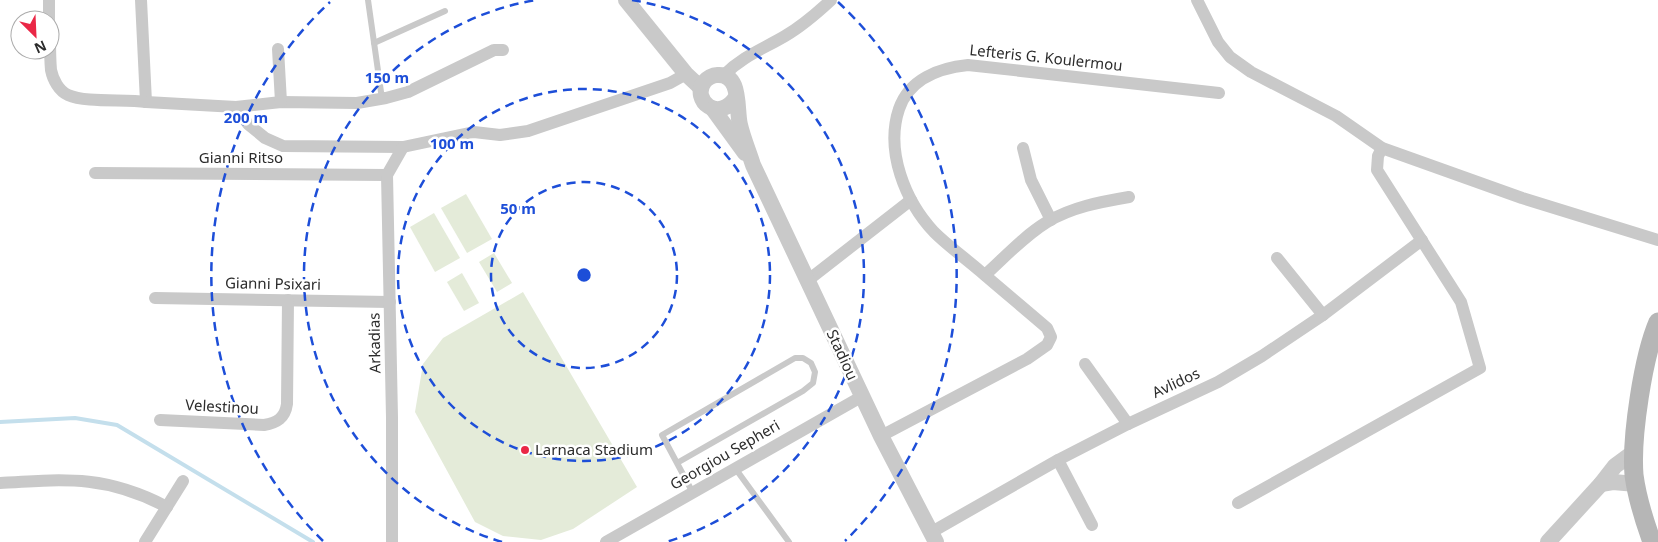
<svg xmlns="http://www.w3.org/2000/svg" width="1658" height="542" viewBox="0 0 1658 542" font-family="'Noto Sans',sans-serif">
<rect width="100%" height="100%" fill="#fff"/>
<g fill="#e4ebd9">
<polygon points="466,194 492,239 467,253 441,208"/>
<polygon points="434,213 460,258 435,272 410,227"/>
<polygon points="494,253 512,283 497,292 479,262"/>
<polygon points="462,273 479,303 464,311 447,282"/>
<polygon points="523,292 637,487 573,529 541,540 503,536 475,522 415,412 423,364 443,338"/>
</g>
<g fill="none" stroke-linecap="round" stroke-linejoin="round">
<polyline stroke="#c4dfec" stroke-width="4" points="0,422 75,418 117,425 313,542"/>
<g stroke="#c9c9c9" stroke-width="6">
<polyline points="368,0 382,99"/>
<polyline points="374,43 445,11"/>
<polyline points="677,463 803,391 813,383 815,372 811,363 803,358 795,358 662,435 693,493"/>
<polyline points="735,468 789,542"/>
</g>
<g stroke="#c9c9c9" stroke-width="12">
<polyline points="49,0 49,20"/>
<polyline points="141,0 146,102"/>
<polyline points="1197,0 1218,42 1230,57 1251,72 1336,116 1382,148 1522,198 1658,240"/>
<path d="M50 35C50 46 50 59 51 70 53 80 59 91 68 95 86 103 124 99 146 102L236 107 281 102 357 103 386 98 408 92 494 50H503"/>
<polyline points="278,49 281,102"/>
<path d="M724 75C743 56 763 49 785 36 802 26 817 13 831 0"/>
<polyline points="236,107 248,124 265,138 283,146 403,147 474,132 500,135 528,131 670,83 686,74"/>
<polyline points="1023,148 1031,180 1051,220"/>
<polyline points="95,173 387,175"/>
<polyline points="1277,258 1323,315"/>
<path d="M985 275C1005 257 1024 236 1047 222 1072 207 1100 202 1129 197"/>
<polyline points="807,281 911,200"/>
<polyline points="155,298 390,302"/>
<polyline points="1085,364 1128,424"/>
<path d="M160 420 264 425C277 423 285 418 287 404L288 300"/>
<path d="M881 436 1027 359 1047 345 1051 337 1047 328C1025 309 1002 290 980 271 965 258 948 246 934 232 905 201 885 151 899 109 909 79 939 68 968 65L1219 93"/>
<polyline points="1058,460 1092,525"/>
<path d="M0 483C66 479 106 475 167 507"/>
<polyline points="1238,503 1480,368 1461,302 1377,170 1378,156 1382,148"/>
<polyline points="930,533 1058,460 1128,424 1218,382 1262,356 1323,315 1422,240"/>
<polyline points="145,542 183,481"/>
<polyline points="392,542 392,417 387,175 403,147"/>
<polyline points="606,542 861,397"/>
</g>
<g stroke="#c9c9c9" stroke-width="16">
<polyline points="626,0 686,74 701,88"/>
<path d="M736 97C719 124 691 100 704 82 707 78 713 75 717 75 742 73 736 109 740 125 743 138 749 152 753 165L881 436 936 542"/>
<polyline points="713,109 745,153"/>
<polyline points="1601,484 1613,482 1636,484"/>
<polyline points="1548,542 1601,484 1615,466 1634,452"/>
</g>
<path stroke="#b6b6b6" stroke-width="19" d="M1652 542C1644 520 1637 498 1634 475 1631 437 1643 357 1658 322"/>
</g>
<g fill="none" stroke="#1d4ed8" stroke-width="2.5" stroke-dasharray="9 6">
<circle cx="584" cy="275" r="93"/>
<circle cx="584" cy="275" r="186"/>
<path d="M502 542A279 279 0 0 1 536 0M632 0A279 279 0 0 1 666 542"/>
<path d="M323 541A373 373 0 0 1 330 2M838 2A373 373 0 0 1 845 541"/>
</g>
<circle fill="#ea2746" stroke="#fff" stroke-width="2" cx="525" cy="450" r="5"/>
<g text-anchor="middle" stroke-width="5" stroke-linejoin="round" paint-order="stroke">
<g font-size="15" fill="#2c2c2c" stroke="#fff">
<text transform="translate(1046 58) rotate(6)" y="5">Lefteris G. Koulermou</text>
<text x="241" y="163">Gianni Ritso</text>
<text transform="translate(273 284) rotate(1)" y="5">Gianni Psixari</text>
<text transform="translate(375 343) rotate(-91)" y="5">Arkadias</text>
<text transform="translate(842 355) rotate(65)" y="5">Stadiou</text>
<text transform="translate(1176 383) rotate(-25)" y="5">Avlidos</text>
<text transform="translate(222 407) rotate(3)" y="5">Velestinou</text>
<text transform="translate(725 455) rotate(-30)" y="5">Georgiou Sepheri</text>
</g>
<g font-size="15" fill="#2c2c2c" stroke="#fff" text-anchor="start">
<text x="535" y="455">Larnaca Stadium</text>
</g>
</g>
<circle cx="584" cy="275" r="8" fill="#1d4ed8" stroke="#fff" stroke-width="2.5"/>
<g font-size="15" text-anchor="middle" font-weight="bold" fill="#1d4ed8" stroke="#fff" stroke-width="5" stroke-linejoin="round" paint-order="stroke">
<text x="387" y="83">150 m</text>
<text x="246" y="123">200 m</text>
<text x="452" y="149">100 m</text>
<text x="518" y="214">50 m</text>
</g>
<g transform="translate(35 35) rotate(156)"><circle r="24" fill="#ffffff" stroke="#ababab"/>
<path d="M0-4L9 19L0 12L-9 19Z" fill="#ea2746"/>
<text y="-8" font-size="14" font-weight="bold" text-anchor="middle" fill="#2c2c2c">N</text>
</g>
</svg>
